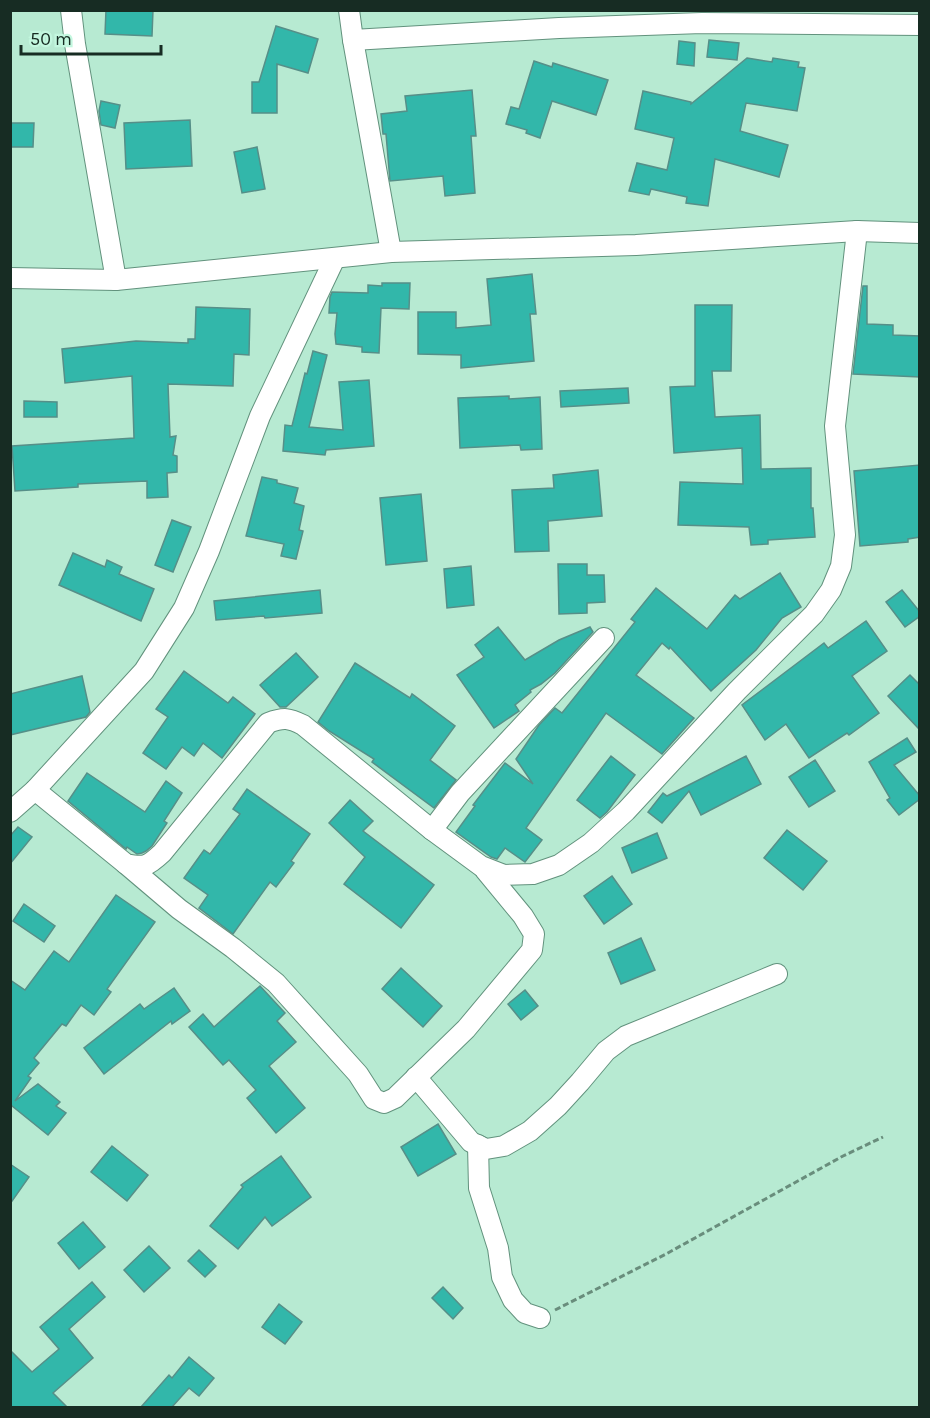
<svg xmlns="http://www.w3.org/2000/svg" width="930" height="1418" viewBox="0 0 930 1418" font-family="Karla,sans-serif">
<rect width="100%" height="100%" fill="#b7ead2"/>
<g fill="#32b7aa" stroke="#568f88" stroke-width="1.5">
<polygon points="106,10 153,10 152,36 105,34"/>
<polygon points="276,26 318,39 308,73 277,64 277,113 252,113 252,82 259,82"/>
<polygon points="709,40 739,43 737,60 707,57"/>
<polygon points="679,41 695,43 694,66 677,64"/>
<polygon points="747,58 772,62 773,58 799,62 798,67 805,68 797,111 746,103 740,131 788,145 779,177 715,159 708,206 686,203 687,197 651,189 649,195 629,191 637,163 667,170 674,138 635,129 643,91 691,102 691,104"/>
<polygon points="534,61 552,67 553,63 608,80 596,115 552,101 540,138 526,133 527,130 506,124 511,107 519,109"/>
<polygon points="472,90 476,136 471,136 475,193 445,196 443,176 390,181 386,134 383,134 381,114 407,111 405,96"/>
<polygon points="101,101 120,105 115,128 101,125 99,111"/>
<polygon points="190,120 192,166 126,169 124,123"/>
<polygon points="10,123 34,123 33,147 10,147"/>
<polygon points="257,147 265,189 242,193 234,152"/>
<polygon points="532,274 536,314 530,314 534,361 461,368 461,355 418,354 418,312 456,312 456,328 491,325 487,279"/>
<polygon points="382,283 410,283 409,309 381,308 379,353 362,352 362,347 336,344 335,334 337,313 329,313 330,297 332,292 368,293 368,285 382,286"/>
<polygon points="863,286 867,286 867,324 893,325 893,335 920,336 920,377 853,374"/>
<polygon points="695,305 732,305 731,371 712,371 715,417 760,415 761,469 811,468 811,508 813,508 815,537 768,540 768,544 751,545 749,527 678,525 680,482 743,484 742,448 674,453 670,387 695,386"/>
<polygon points="196,307 250,309 249,355 234,354 233,386 168,384 170,437 176,436 173,455 177,456 177,472 167,473 168,497 147,498 147,481 78,484 78,487 15,491 12,446 134,438 132,376 65,383 62,349 136,341 188,343 188,339 195,339"/>
<polygon points="313,351 327,355 309,427 343,430 339,382 369,380 374,446 326,450 325,455 283,451 285,425 292,426 305,373 307,374"/>
<polygon points="628,388 629,403 561,407 560,391"/>
<polygon points="509,396 509,399 540,397 542,449 521,450 520,445 460,448 458,398"/>
<polygon points="24,401 57,402 57,417 24,417"/>
<polygon points="920,465 920,537 908,539 908,542 860,546 854,471"/>
<polygon points="598,470 602,516 548,521 549,551 515,552 512,490 554,488 553,475"/>
<polygon points="262,477 277,480 277,483 298,488 294,503 304,506 299,530 303,531 296,559 281,556 284,544 246,536"/>
<polygon points="421,494 427,561 386,565 380,498"/>
<polygon points="172,520 191,527 173,572 155,565"/>
<polygon points="73,553 105,567 107,560 122,567 119,574 154,589 141,621 59,585"/>
<polygon points="558,564 587,564 587,575 604,575 605,602 587,603 587,613 559,614"/>
<polygon points="471,566 474,605 447,608 444,569"/>
<polygon points="780,573 801,607 782,618 756,650 711,691 670,647 669,649 662,643 636,675 694,718 662,754 606,713 526,828 542,840 525,862 505,848 497,859 491,857 456,832 475,806 473,805 505,763 533,784 516,759 539,725 555,708 562,713 635,622 631,619 656,588 707,629 735,595 740,599"/>
<polygon points="320,590 322,613 265,618 264,616 216,620 214,601"/>
<polygon points="902,590 920,612 920,616 905,627 886,602"/>
<polygon points="866,621 887,651 852,676 879,713 849,735 847,733 809,758 786,724 765,740 742,705 824,643 828,648"/>
<polygon points="498,627 525,660 559,640 590,627 593,632 555,673 541,684 530,690 531,692 515,705 519,711 494,728 457,675 484,657 475,645"/>
<polygon points="296,653 318,677 286,707 280,707 260,685"/>
<polygon points="355,663 410,698 412,694 455,726 430,760 456,780 434,808 372,762 374,759 329,731 318,722"/>
<polygon points="184,671 228,703 233,697 255,714 222,758 203,743 194,756 182,747 166,769 143,753 168,717 156,709"/>
<polygon points="910,675 920,685 920,730 888,696"/>
<polygon points="82,676 90,712 86,717 10,735 10,694"/>
<polygon points="907,738 916,752 894,765 920,796 920,799 899,815 887,800 890,798 869,762"/>
<polygon points="611,756 635,775 607,812 600,818 577,800"/>
<polygon points="746,756 761,784 701,815 689,791 662,823 648,812 663,793 667,796"/>
<polygon points="815,760 835,791 809,807 789,777"/>
<polygon points="87,773 145,812 166,781 182,793 164,821 167,823 152,846 146,851 142,853 137,854 127,847 126,849 68,801"/>
<polygon points="247,789 310,834 291,861 294,863 276,887 270,882 233,934 199,908 208,895 184,878 204,850 210,854 240,814 233,809"/>
<polygon points="350,800 373,821 363,831 434,885 401,928 344,884 365,857 329,823"/>
<polygon points="18,827 32,837 10,864 10,836"/>
<polygon points="787,830 827,861 803,890 764,858"/>
<polygon points="657,833 667,858 632,873 622,848"/>
<polygon points="612,876 632,904 604,924 584,896"/>
<polygon points="116,895 155,922 107,989 111,992 94,1015 81,1005 66,1026 62,1024 34,1058 39,1063 28,1076 31,1078 15,1101 38,1084 60,1102 56,1106 66,1113 48,1135 12,1106 10,1108 10,980 25,990 54,951 69,962"/>
<polygon points="24,904 55,926 44,942 13,921"/>
<polygon points="641,938 655,970 621,984 608,953"/>
<polygon points="401,968 442,1006 423,1027 382,989"/>
<polygon points="260,986 285,1013 277,1021 296,1042 269,1066 305,1108 276,1133 247,1098 256,1090 229,1060 223,1065 189,1027 203,1014 214,1027"/>
<polygon points="174,988 190,1011 172,1024 171,1021 104,1074 84,1048 140,1004 144,1009"/>
<polygon points="525,990 538,1006 521,1020 508,1004"/>
<polygon points="438,1124 456,1154 418,1176 401,1147"/>
<polygon points="112,1146 148,1175 127,1201 91,1172"/>
<polygon points="281,1156 311,1197 272,1226 265,1217 238,1249 210,1226 243,1187 241,1185"/>
<polygon points="10,1164 29,1177 10,1204"/>
<polygon points="83,1222 105,1247 79,1269 58,1243"/>
<polygon points="149,1246 170,1268 144,1292 124,1270"/>
<polygon points="199,1250 216,1266 205,1277 188,1261"/>
<polygon points="92,1282 105,1297 69,1329 93,1358 53,1393 67,1407 10,1407 10,1350 32,1372 59,1349 40,1327"/>
<polygon points="443,1287 463,1308 453,1319 432,1298"/>
<polygon points="279,1304 302,1322 285,1344 262,1327"/>
<polygon points="189,1357 214,1378 199,1396 189,1388 172,1407 141,1407 169,1375 172,1378"/>
</g>
<g fill="none" stroke-linecap="round" stroke-linejoin="round">
<defs>
<g id="minor">
<polyline points="71,10 75,44 116,280"/>
<polyline points="349,10 353,40 391,252"/>
<polyline points="353,40 559,28 702,23 920,25"/>
<polyline points="10,278 116,280 391,252 636,245 857,231 920,233"/>
<path d="M35 790 126 864C145 868 148 866 162 853L268 723C284 717 289 718 303 725L432 830 481 866 504 875 533 874 559 865 591 843 626 811 737 691 814 614 831 590 841 566 845 535 835 426 857 231"/>
<polyline points="10,812 35,790 144,671 184,608 209,551 260,416 335,258"/>
<polyline points="432,830 460,793 604,638"/>
<polyline points="126,864 179,909 233,948 276,983 358,1074 374,1099 384,1103 395,1098 466,1029 532,950 534,934 523,916 485,870"/>
<polyline points="416,1077 471,1142 486,1149 504,1146 530,1131 558,1106 580,1082 606,1051 626,1036 777,974"/>
<polyline points="478,1145 479,1188 498,1248 502,1277 513,1300 525,1313 540,1318"/>
</g>
</defs>
<use href="#minor" stroke="#62927d" stroke-width="22"/>
<polyline stroke="#698d7c" stroke-width="3" stroke-dasharray="6 3" stroke-linecap="butt" points="555,1310 666,1254 843,1156 883,1137"/>
<use href="#minor" stroke="#fff" stroke-width="20"/>
</g>
<rect width="930" height="1418" fill="none" stroke="#172c23" stroke-width="24"/>
<path d="M21 45v9h140v-9" fill="none" stroke="#172c23" stroke-width="3"/>
<text x="30" y="45" font-size="18" fill="#172c23" stroke="#c3f7df" stroke-width="4.5" paint-order="stroke">50 m</text>
</svg>
